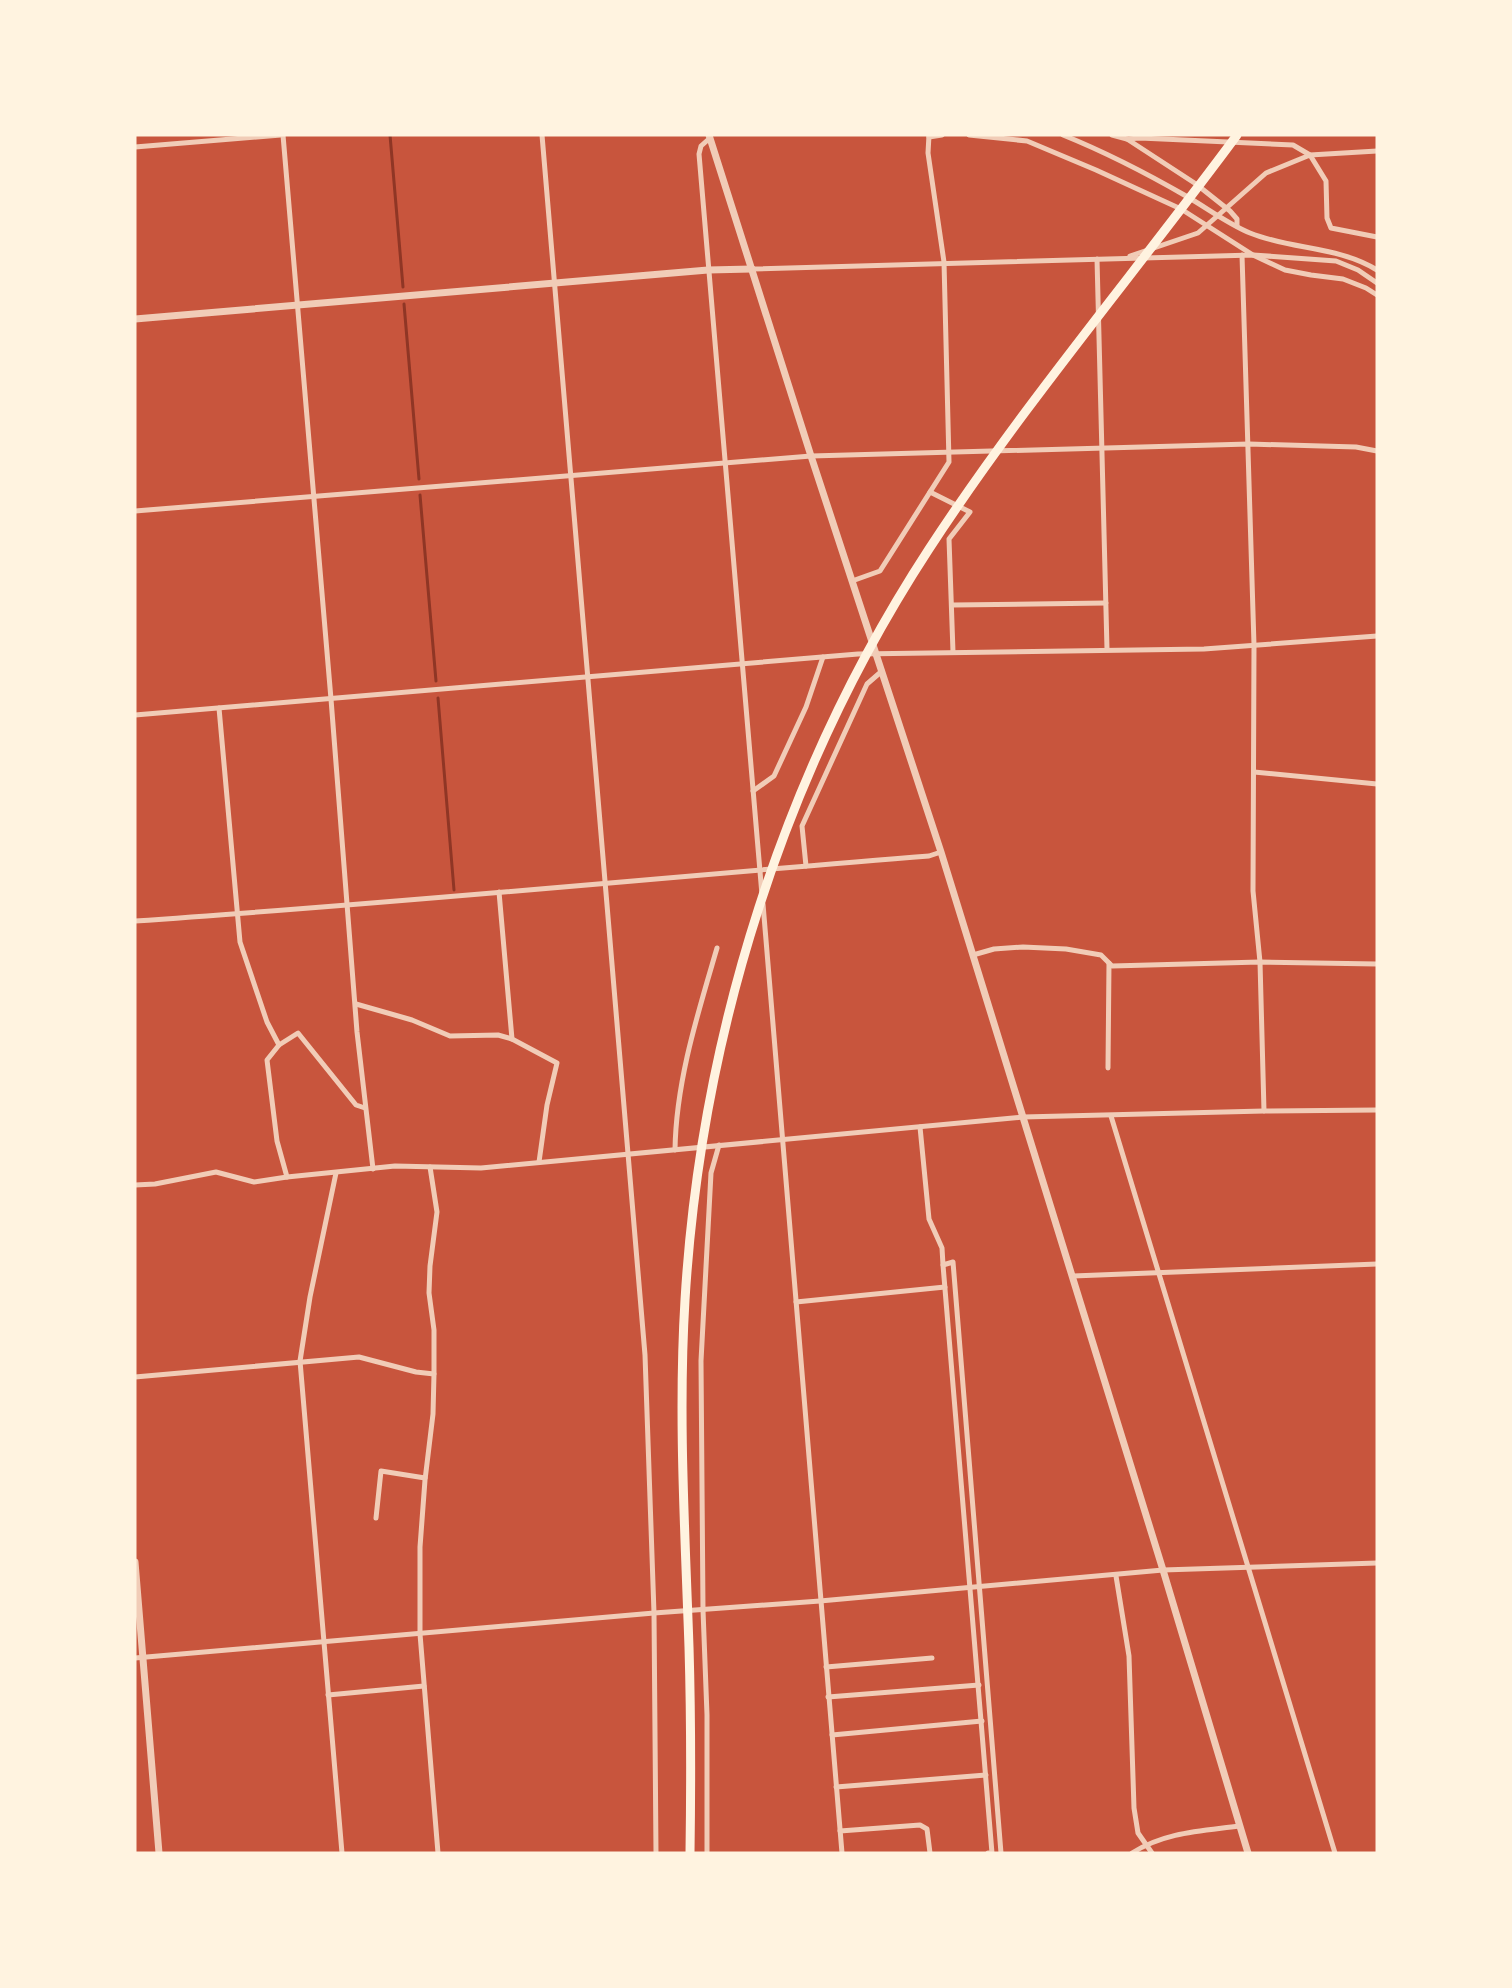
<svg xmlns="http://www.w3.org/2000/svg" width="1512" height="1988" viewBox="0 0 1512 1988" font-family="Lato,sans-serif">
<rect width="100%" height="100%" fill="#c8553d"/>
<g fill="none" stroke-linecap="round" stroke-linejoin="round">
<g stroke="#8f3625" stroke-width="3">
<polyline points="390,135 403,287"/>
<polyline points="404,304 419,479"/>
<polyline points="420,495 436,681"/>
<polyline points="438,698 454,890"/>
</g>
<g stroke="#f1ccb7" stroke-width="5">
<polyline points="283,135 331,699 357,1032 373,1169"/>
<polyline points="542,135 645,1355 654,1613 656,1853"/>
<polyline points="969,135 1027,141 1096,170 1181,209 1253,255 1285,270 1311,275 1343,279 1366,288 1377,295"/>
<path d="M1063 135C1105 152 1146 173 1186 196 1207 208 1228 224 1250 233 1292 250 1338 246 1377 270"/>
<polyline points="1112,135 1127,139 1196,184 1230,211 1237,219 1237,226"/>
<polyline points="929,137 942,135"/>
<polyline points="710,138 701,146 699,154 762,895"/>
<polyline points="1127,139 1140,138 1293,145 1310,155 1377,151"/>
<polyline points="135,147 281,135"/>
<polyline points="1242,255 1254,645 1253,891 1260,962 1264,1111"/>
<polyline points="1130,256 1198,233 1266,173 1310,155 1326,181 1327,218 1331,228 1377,237"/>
<polyline points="1097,259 1107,649"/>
<polyline points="752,269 1253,255 1336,261 1358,270 1377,283"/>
<polyline points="930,492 970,512 949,539 953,652"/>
<polyline points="135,511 811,456 1249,444 1356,447 1377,451"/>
<polyline points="852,581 880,571 949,462 944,262 928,153 929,135"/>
<polyline points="953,605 1106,603"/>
<polyline points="219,708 240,942 267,1022 279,1045 298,1033 356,1105 365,1108"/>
<polyline points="135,715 858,654 1204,649 1377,636"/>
<polyline points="1254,772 1377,784"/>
<polyline points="753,791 774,776 806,707 823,657"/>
<polyline points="806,866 802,826 867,684 882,671"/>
<polyline points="499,892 512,1039 557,1063 547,1105 539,1162"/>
<polyline points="763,904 842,1853"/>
<path d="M135 921C400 903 665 877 929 856L941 852"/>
<polyline points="973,955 994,949 1023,947 1066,949 1101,955 1112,966 1260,962 1377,964"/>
<polyline points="356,1004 412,1020 450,1036 498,1035 512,1039"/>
<polyline points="279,1045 267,1060 277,1141 287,1177"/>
<polyline points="1108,1068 1109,963"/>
<polyline points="1111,1116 1335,1853"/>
<polyline points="920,1127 929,1219 942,1248 943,1265 953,1262 1001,1853"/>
<path d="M675 1150C676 1081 698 1013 717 948"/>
<polyline points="430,1167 437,1212 430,1266 429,1293 434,1330 434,1374 433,1414 425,1480 420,1547 420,1634 438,1853"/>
<polyline points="336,1173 310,1297 300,1361 342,1853"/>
<polyline points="135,1185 155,1184 216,1172 254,1182 287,1177 395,1166 481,1168 1023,1117 1264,1111 1377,1110"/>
<polyline points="943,1265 992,1853 988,1853"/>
<polyline points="1073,1276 1377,1264"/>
<polyline points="796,1302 945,1287"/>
<polyline points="135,1377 359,1357 416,1372 434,1374"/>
<polyline points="376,1518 381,1471 425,1478"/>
<polyline points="1116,1576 1129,1656 1134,1808 1138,1833 1152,1853"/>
<polyline points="135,1658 654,1613 820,1601 1163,1570 1377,1563"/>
<polyline points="826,1667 932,1658"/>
<polyline points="328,1695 424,1686"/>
<polyline points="828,1697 979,1685"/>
<polyline points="832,1735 982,1721"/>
<polyline points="836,1787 986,1775"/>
<polyline points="840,1831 920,1825 927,1829 930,1853"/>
<polyline points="707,1853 707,1715 703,1610 701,1361 711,1173 719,1145"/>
<path d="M1132 1853C1165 1832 1202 1831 1239 1826"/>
</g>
<g stroke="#f1ccb7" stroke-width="7">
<polyline points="709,135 811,456 941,852 1163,1570 1248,1853"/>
<polyline points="135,319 708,270 752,269"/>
<polyline points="135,1562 159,1853"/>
</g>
<path stroke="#fff3e0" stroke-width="9" d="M690 1853C691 1784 691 1715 689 1647 685 1531 678 1415 685 1300 701 1035 784 771 929 549 1023 405 1135 273 1237 135"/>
</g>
<rect width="1512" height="1988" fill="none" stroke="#fff3e0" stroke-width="273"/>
</svg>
